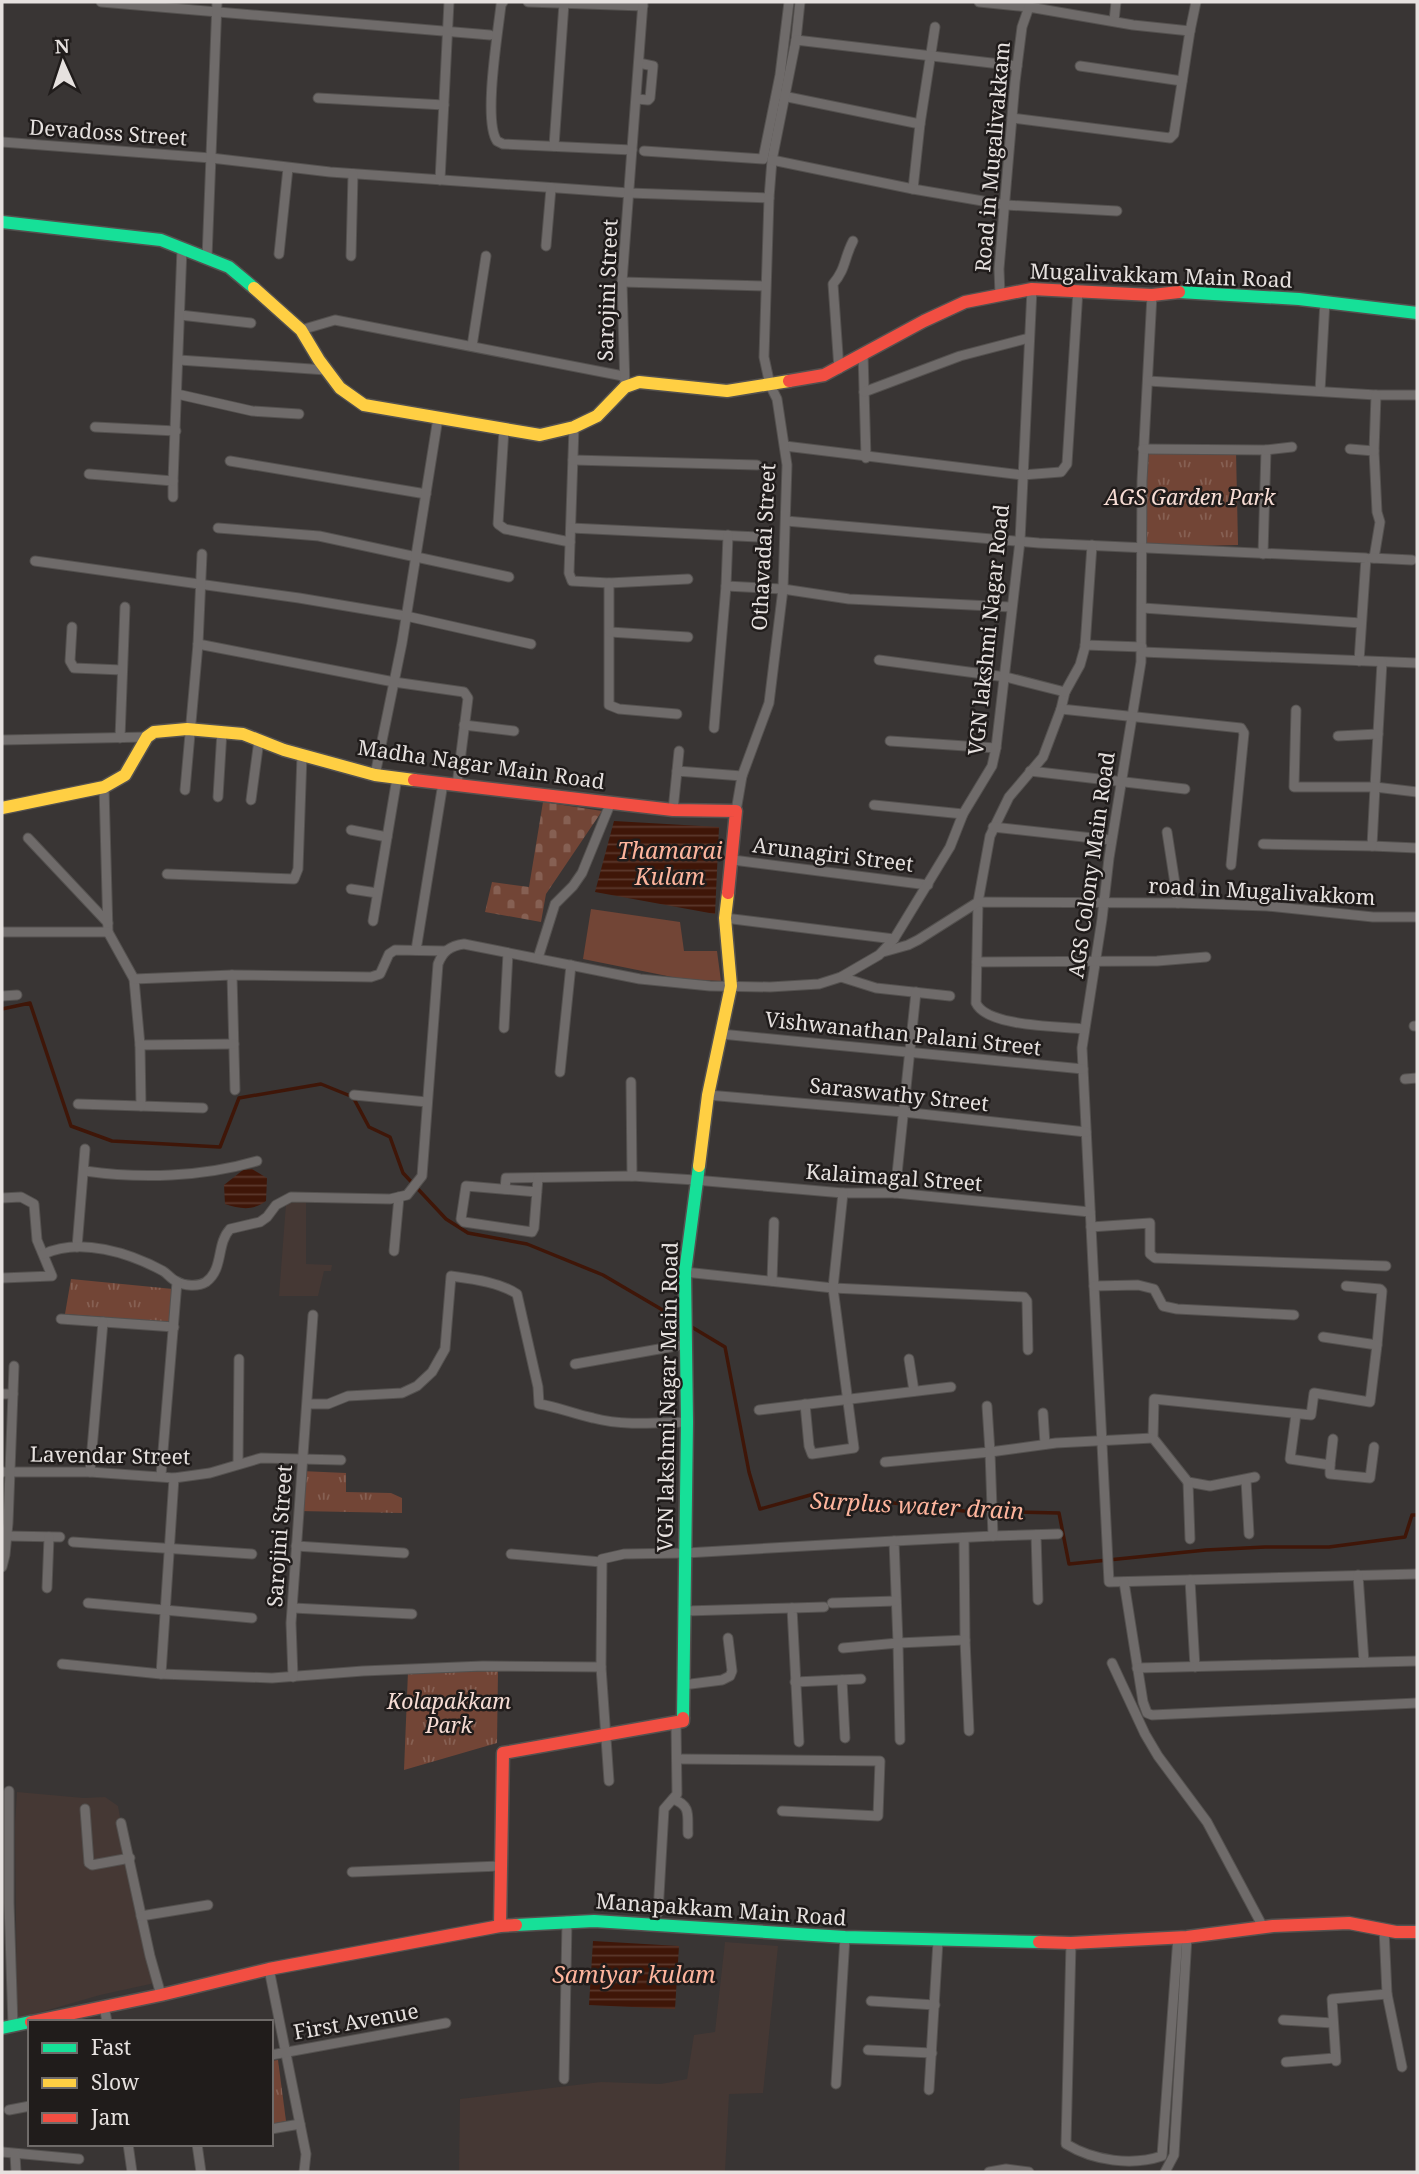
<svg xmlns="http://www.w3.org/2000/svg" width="1419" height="2174" viewBox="0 0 1419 2174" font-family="'Noto Serif',serif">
<defs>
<pattern id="grass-tufts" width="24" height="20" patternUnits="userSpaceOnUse" patternTransform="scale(1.75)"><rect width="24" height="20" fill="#724536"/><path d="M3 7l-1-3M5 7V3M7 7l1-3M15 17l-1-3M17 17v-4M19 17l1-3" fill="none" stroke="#866053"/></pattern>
<pattern id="cemetery-stones" width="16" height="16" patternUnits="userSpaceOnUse" patternTransform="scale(1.75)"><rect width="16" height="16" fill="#724536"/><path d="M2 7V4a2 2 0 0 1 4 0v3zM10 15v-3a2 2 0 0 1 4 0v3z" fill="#866053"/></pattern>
<pattern id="water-rules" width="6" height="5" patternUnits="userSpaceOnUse" patternTransform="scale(1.75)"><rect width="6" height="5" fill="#3f1608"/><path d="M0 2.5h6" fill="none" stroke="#5b382c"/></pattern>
</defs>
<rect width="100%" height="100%" fill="#393534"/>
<g fill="#453834">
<polygon points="306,1200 306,1264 332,1265 331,1271 324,1271 318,1296 279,1296 286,1204"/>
<polygon points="17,1792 84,1798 105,1797 118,1806 131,1879 155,1983 100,1995 17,2019 15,1824"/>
<polygon points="725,1942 778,1946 763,2093 729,2094 725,2172 459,2172 460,2099 601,2082 661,2084 687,2079 694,2035 715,2032"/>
</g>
<g fill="url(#grass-tufts)">
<polygon points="1144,450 1236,451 1238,545 1143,547"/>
<polygon points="71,1279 173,1289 169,1322 65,1314"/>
<polygon points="301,1471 346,1473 346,1492 391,1493 402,1498 402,1513 298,1511"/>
<polygon points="498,1671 497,1743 404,1770 408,1672"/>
<polygon points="278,2060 286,2121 271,2124 271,2061"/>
</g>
<polygon fill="url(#cemetery-stones)" points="543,802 602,811 546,894 541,922 485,912 492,882 529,887"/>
<polygon fill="#724536" points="591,909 680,922 684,951 717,951 721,981 682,979 583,959"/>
<g fill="url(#water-rules)">
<polygon points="614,821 719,827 715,914 595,892"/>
<path d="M252 1169 267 1178 266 1201C253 1211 240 1209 225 1204L224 1185 243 1170Z"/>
<polygon points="593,1941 679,1946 675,2009 589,2005"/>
</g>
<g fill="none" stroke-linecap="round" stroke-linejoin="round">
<g stroke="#3f1608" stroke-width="3.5">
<polyline points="2,1009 30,1003 71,1126 112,1141 220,1147 239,1098 321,1084 353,1097 369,1127 390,1137 403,1173 446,1219 468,1233 527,1244 603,1275 683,1322"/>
<polyline points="690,1326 725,1347 749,1472 760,1509 814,1494 964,1511 1059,1513 1069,1564 1206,1550 1265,1547 1329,1547 1405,1537 1412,1515 1417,1515"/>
</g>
<defs>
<g id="street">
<polyline points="101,2 490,35"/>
<path d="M503 2 501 5C498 32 483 121 497 141L503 144 632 150"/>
<polyline points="528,2 643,6"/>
<polyline points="979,2 1029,7"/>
<polyline points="1114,21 1116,2"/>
<polyline points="935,27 920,124 913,189 1006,205 1117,211"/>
<polyline points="796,40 800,2"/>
<polyline points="1080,66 1182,81"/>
<polyline points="783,96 920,124"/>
<polyline points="318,98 444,105"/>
<polyline points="637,99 648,100 650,98 653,66 639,63"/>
<polyline points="1012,118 1170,138 1174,134 1190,31"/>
<polyline points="2,142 211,158 330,172 629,193 769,198 772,160 796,40 1017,66"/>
<polyline points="554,146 564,3"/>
<polyline points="644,151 763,159 780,75 789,2"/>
<polyline points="772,160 913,189"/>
<polyline points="440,180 449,2"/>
<polyline points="546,246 551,188"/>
<polyline points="279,254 288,168"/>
<polyline points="351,256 353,174"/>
<polyline points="207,258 217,2"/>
<polyline points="622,282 765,286"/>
<polyline points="1000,295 999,269 1015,82 1022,27 1029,7 1133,25 1190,31 1196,2"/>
<polyline points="1152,295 1142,481 1141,662 1109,858 1102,919 1082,1048 1109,1582 1417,1574"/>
<polyline points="180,315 251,323"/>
<polyline points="301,330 335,320 623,376"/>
<polyline points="472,346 486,256"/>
<polyline points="863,353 866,458"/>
<polyline points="179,360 326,370"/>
<path d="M839 369 833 284C846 269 844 258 853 241"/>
<polyline points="1148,381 1376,395 1417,395"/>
<polyline points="625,387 622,282 643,2"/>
<polyline points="1320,391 1325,301"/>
<polyline points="864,392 960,356 1029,338"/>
<polyline points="177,394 252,411 299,414"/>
<polyline points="95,427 176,431"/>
<polyline points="574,427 569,573 572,581 609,583 688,579"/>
<polyline points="504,429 498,524 505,529 570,542"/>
<polyline points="785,446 1022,475 1061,472 1067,464 1078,290"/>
<polyline points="1143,449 1266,450 1263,554"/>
<polyline points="1350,449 1374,451 1377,512 1380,522 1374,558"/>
<polyline points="1266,450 1292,447"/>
<polyline points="1374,451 1376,395"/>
<polyline points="573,460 757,465"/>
<polyline points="230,461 426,494"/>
<polyline points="89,474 173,481 173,497"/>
<polyline points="173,481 182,248"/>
<polyline points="786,521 1039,543 1366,558 1359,661"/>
<polyline points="218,528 319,536 509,577"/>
<polyline points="571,528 758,537"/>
<polyline points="1371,558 1412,560"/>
<polyline points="35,561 299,598 406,616 531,644"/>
<polyline points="609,583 609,705 619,709 677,714"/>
<polyline points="726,586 783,589 849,599 1011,607"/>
<polyline points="1143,608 1361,623"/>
<polyline points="72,627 70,661 74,668 122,670"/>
<polyline points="610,632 688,637"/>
<polyline points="198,644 394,682 464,692 468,698 457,785"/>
<polyline points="1085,645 1142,647"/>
<polyline points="1142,652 1417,663"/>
<polyline points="879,660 1006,677 1065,692 1061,709 1241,728 1244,733 1231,865"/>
<polyline points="1382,662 1375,787 1417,792"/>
<polyline points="1065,692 1080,665 1085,647 1092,545"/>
<path d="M1061 709 1043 757 1009 797 990 836 978 902 976 1003C987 1027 1059 1026 1084 1029"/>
<polyline points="1296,710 1294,787 1375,787 1372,846 1417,848"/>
<polyline points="464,725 514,731"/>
<polyline points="714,728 726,586 728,535"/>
<polyline points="1338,736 1378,734"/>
<polyline points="120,738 125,607"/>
<polyline points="2,740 147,737"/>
<polyline points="890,741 996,748"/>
<polyline points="677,771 679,751"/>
<polyline points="1030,771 1185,789"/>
<polyline points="375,775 402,643 438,418"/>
<polyline points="104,787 108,932 134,979 140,1045 141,1106 203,1108"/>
<polyline points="185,790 198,644 202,554"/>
<polyline points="218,797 222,731"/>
<polyline points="251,800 259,740"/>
<polyline points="874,805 963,814"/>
<polyline points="673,810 677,771 742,776"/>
<polyline points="736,811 742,776 769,703 783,589 787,465 777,399 770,385 764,357 769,198"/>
<polyline points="993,827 1111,840"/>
<polyline points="351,830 387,837"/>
<polyline points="1167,832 1178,903"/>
<polyline points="28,838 108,923"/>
<polyline points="1263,844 1372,846"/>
<polyline points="733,860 928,885"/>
<polyline points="167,874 294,879 298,869 302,755"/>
<polyline points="351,889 377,893"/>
<polyline points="725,918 894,939"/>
<polyline points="373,921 397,778"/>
<polyline points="2,932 108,932"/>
<polyline points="416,950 443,783"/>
<polyline points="883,952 908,945 918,940 978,902 1178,903 1267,906 1373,917 1417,917"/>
<polyline points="538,958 555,904 573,886 582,873 611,802"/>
<polyline points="977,962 1157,961 1206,957"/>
<polyline points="232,975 235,1090"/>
<polyline points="841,977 876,988 950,996"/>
<polyline points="134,979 232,975 371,977 380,974 389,954 395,950 445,951"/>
<polyline points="2,996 17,995"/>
<polyline points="1414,1026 1417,1026"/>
<polyline points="504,1028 508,953"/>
<polyline points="721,1034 1083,1069"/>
<polyline points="140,1045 234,1044"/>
<polyline points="560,1072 571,965"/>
<polyline points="1405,1079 1417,1078"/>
<polyline points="631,1082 632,1176"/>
<polyline points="354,1095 427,1102"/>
<polyline points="708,1095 903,1112 1086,1132"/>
<polyline points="78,1104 141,1106"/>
<path d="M85 1171C141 1179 202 1177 257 1161"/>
<polyline points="505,1189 506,1178 632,1176 695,1180 843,1193 895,1193 1090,1212"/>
<polyline points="537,1192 466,1186 461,1219 464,1222 532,1232 534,1228 538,1178"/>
<polyline points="895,1193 916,992"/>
<polyline points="2,1198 21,1197 34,1204 37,1240 52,1276 2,1278"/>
<polyline points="1091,1227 1150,1223 1150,1254 1155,1258 1386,1266"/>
<polyline points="77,1247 85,1149"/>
<polyline points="394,1251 399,1197"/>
<path d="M44 1254C80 1237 130 1253 163 1271 168 1274 171 1279 176 1281 184 1286 198 1287 206 1282 224 1269 216 1244 230 1229L260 1222 267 1217 276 1205 291 1197 390 1199 407 1195 422 1176 438 964C443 951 450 946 464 944L640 979 710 986 770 987 819 984 841 977 879 955 894 939 950 847 963 814 992 766 996 748 1020 541 1032 289"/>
<polyline points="685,1272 833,1288 1024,1297 1027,1301 1028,1350"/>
<polyline points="772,1281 774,1222"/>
<polyline points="1094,1286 1138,1285 1154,1289 1163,1306 1177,1309 1294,1315"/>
<polyline points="1346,1286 1380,1289 1382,1291 1377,1345"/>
<polyline points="61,1319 174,1327"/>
<polyline points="909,1359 914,1391"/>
<polyline points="575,1364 687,1344"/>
<polyline points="2,1394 13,1394"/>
<path d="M308 1404H328L348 1396 402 1393 417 1386 432 1372 445 1349 451 1276C473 1279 499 1282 517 1294L538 1387 539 1404C558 1407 574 1414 593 1418 623 1426 655 1423 687 1422"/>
<polyline points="805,1404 809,1446 812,1454 854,1448 833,1288 843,1193"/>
<polyline points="759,1410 951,1387"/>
<polyline points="1043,1413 1045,1444"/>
<polyline points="1296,1414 1290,1459 1330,1465 1333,1439"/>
<polyline points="885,1462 990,1452 987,1406"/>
<polyline points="238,1464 239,1359"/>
<polyline points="1330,1465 1330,1474 1370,1478 1374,1447"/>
<polyline points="2,1472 90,1472 174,1478 210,1473 261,1458 341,1460"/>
<polyline points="90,1472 103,1322"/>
<polyline points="161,1475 177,1282"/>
<polyline points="1255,1477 1210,1486 1188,1482 1153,1438 1154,1399 1311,1415 1314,1393 1370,1402 1377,1345 1323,1337"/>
<polyline points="174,1478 161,1674 272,1678 363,1671 483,1666 601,1667 609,1781"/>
<polyline points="1246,1480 1249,1534"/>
<polyline points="1188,1482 1190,1539"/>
<polyline points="1036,1535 1038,1600"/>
<polyline points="7,1536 60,1537"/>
<polyline points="993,1536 1058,1534"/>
<polyline points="964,1538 965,1640 898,1643 894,1541 993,1536 990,1452 1056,1443 1153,1438"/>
<polyline points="73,1542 252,1554"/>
<polyline points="296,1546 404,1553"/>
<polyline points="511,1554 601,1562"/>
<polyline points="2,1567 5,1555 8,1523 14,1366"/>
<polyline points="1358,1575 1364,1662"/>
<polyline points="1190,1580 1195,1667"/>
<polyline points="1124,1582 1143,1702 1147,1713 1152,1715 1417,1703"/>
<polyline points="47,1588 49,1537"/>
<polyline points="88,1603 252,1618"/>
<polyline points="832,1603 896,1601"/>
<polyline points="293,1608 412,1614"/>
<polyline points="685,1611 792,1608"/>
<polyline points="965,1640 969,1731"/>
<polyline points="843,1648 898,1643 900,1740"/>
<polyline points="1112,1663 1145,1734 1158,1756 1207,1822 1263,1927"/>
<polyline points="62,1664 161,1674"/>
<polyline points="601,1667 602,1559 624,1554 686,1553 894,1541"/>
<polyline points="1137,1668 1417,1661"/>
<polyline points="293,1677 291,1623 313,1315"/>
<polyline points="842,1680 845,1738"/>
<polyline points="795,1682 861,1679"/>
<polyline points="683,1685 722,1680 730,1676 732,1671 728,1638"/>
<polyline points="799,1742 792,1608 824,1607"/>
<polyline points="678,1759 880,1761 878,1816 782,1811"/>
<polyline points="9,1791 9,1903 13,2026"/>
<path d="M673 1799C692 1806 687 1816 688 1834"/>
<polyline points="85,1809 89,1863 92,1865 130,1858"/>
<polyline points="121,1823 150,1956 161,1995"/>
<polyline points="352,1872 500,1866"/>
<polyline points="658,1913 664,1809 677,1794 676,1723"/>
<polyline points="141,1916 208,1905"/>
<polyline points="1384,1929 1387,1994 1402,2067"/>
<path d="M1071 1943 1066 2144C1094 2161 1132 2166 1162 2156L1178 1937"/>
<polyline points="269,1969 306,2154 304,2172"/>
<polyline points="871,2001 935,2005"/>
<polyline points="104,2006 107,2022"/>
<polyline points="1283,2020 1333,2023"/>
<polyline points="868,2050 932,2053"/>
<polyline points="271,2055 446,2023"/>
<polyline points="1336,2061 1332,1999 1387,1994"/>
<polyline points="1286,2062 1335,2058"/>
<polyline points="564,2079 567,1921"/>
<polyline points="836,2084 845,1937"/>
<polyline points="929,2090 938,1941"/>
<polyline points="9,2110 30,2106"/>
<polyline points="271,2129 300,2124"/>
<polyline points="128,2144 132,2172"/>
<polyline points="197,2144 201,2172"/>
<polyline points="2,2152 79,2159"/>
<polyline points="15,2154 16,2172"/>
<polyline points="989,2172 1006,2169 1029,2172"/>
<polyline points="1165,2172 1174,2155 1187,1937"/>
</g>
<g id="fast">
<polyline points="2,222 161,240 229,267 254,288"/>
<polyline points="1179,292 1299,299 1417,313"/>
<polyline points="683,1718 687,1422 685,1272 699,1166"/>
<polyline points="516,1925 594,1921 845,1937 1039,1942"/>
<polyline points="2,2028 30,2022"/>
</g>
<g id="slow">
<polyline points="254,288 301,330 319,360 340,388 364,405 540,435 574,427 597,416 625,387 639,382 727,391 789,381"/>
<polyline points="2,808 104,787 125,775 147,737 154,732 187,729 243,734 284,750 375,775 414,780"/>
<polyline points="699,1166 708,1095 731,986 725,918 728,893"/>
</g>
<g id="jam">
<polyline points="789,381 824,375 924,321 965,302 1032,289 1152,295 1179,292"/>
<polyline points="414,780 673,810 736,811 728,893"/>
<polyline points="500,1926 503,1753 683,1721 683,1718"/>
<polyline points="1039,1942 1071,1943 1187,1937 1273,1926 1349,1923 1396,1932 1417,1932"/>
<polyline points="31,2022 161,1995 269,1969 500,1926 516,1925"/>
</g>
</defs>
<use href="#street" stroke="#54514f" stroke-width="11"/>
<use href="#fast" stroke="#54514f" stroke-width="15"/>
<use href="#slow" stroke="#54514f" stroke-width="15"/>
<use href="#jam" stroke="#54514f" stroke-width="15"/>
<use href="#street" stroke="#6f6b6a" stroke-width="9"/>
<use href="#fast" stroke="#16e098" stroke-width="12"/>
<use href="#slow" stroke="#ffcf43" stroke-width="12"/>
<use href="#jam" stroke="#f24e42" stroke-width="12"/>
</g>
<g text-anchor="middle" stroke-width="5" stroke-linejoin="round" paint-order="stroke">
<g font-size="21" fill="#e6e1df" stroke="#201c1b">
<text transform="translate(108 133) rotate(4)" y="7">Devadoss Street</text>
<text transform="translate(993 157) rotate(-85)" y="7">Road in Mugalivakkam</text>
<text transform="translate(1161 276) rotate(2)" y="7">Mugalivakkam Main Road</text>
<text transform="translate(608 290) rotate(-88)" y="7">Sarojini Street</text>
<text transform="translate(764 547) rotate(-87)" y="7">Othavadai Street</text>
<text transform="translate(989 630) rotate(-84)" y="7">VGN lakshmi Nagar Road</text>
<text transform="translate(481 765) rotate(8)" y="7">Madha Nagar Main Road</text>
<text transform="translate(833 855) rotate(7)" y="7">Arunagiri Street</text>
<text transform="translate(1092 865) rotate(-82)" y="7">AGS Colony Main Road</text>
<text transform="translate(1262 892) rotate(3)" y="7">road in Mugalivakkom</text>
<text transform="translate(903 1034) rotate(6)" y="7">Vishwanathan Palani Street</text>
<text transform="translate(899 1095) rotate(6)" y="7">Saraswathy Street</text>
<text transform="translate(894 1178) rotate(4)" y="7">Kalaimagal Street</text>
<text transform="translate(668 1397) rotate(-89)" y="7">VGN lakshmi Nagar Main Road</text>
<text transform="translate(110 1456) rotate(1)" y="7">Lavendar Street</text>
<text transform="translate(280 1536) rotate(-86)" y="7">Sarojini Street</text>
<text transform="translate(721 1910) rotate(4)" y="7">Manapakkam Main Road</text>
<text transform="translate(356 2022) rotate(-10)" y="7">First Avenue</text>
</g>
<g font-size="21" font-style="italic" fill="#f7ddd5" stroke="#201c1b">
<text x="1190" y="505">AGS Garden Park</text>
<text x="449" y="1709">Kolapakkam<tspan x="449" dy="24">Park</tspan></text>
</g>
<g font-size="23" font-style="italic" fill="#fdb49c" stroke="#201c1b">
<text x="670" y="859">Thamarai<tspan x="670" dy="26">Kulam</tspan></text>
<text transform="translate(917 1506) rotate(3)" y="8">Surplus water drain</text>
<text x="634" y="1983">Samiyar kulam</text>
</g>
</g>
<rect width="1419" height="2174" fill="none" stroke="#e6e1df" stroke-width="7"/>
<rect x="28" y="2020" width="245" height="126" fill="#201c1b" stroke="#6f6b69" stroke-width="2"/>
<rect x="42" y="2043" width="35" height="10" fill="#16e098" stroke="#6f6b69" stroke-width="2"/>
<text x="91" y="2055" font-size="21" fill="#e6e1df">Fast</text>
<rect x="42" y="2078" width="35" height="10" fill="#ffcf43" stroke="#6f6b69" stroke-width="2"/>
<text x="91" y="2090" font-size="21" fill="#e6e1df">Slow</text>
<rect x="42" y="2113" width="35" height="10" fill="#f24e42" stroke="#6f6b69" stroke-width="2"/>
<text x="91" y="2125" font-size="21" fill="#e6e1df">Jam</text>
<g transform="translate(63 63) rotate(357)" stroke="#201c1b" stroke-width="5" paint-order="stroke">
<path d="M0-5L12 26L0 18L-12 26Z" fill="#e6e1df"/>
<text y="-10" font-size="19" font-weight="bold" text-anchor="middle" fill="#e6e1df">N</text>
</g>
</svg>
